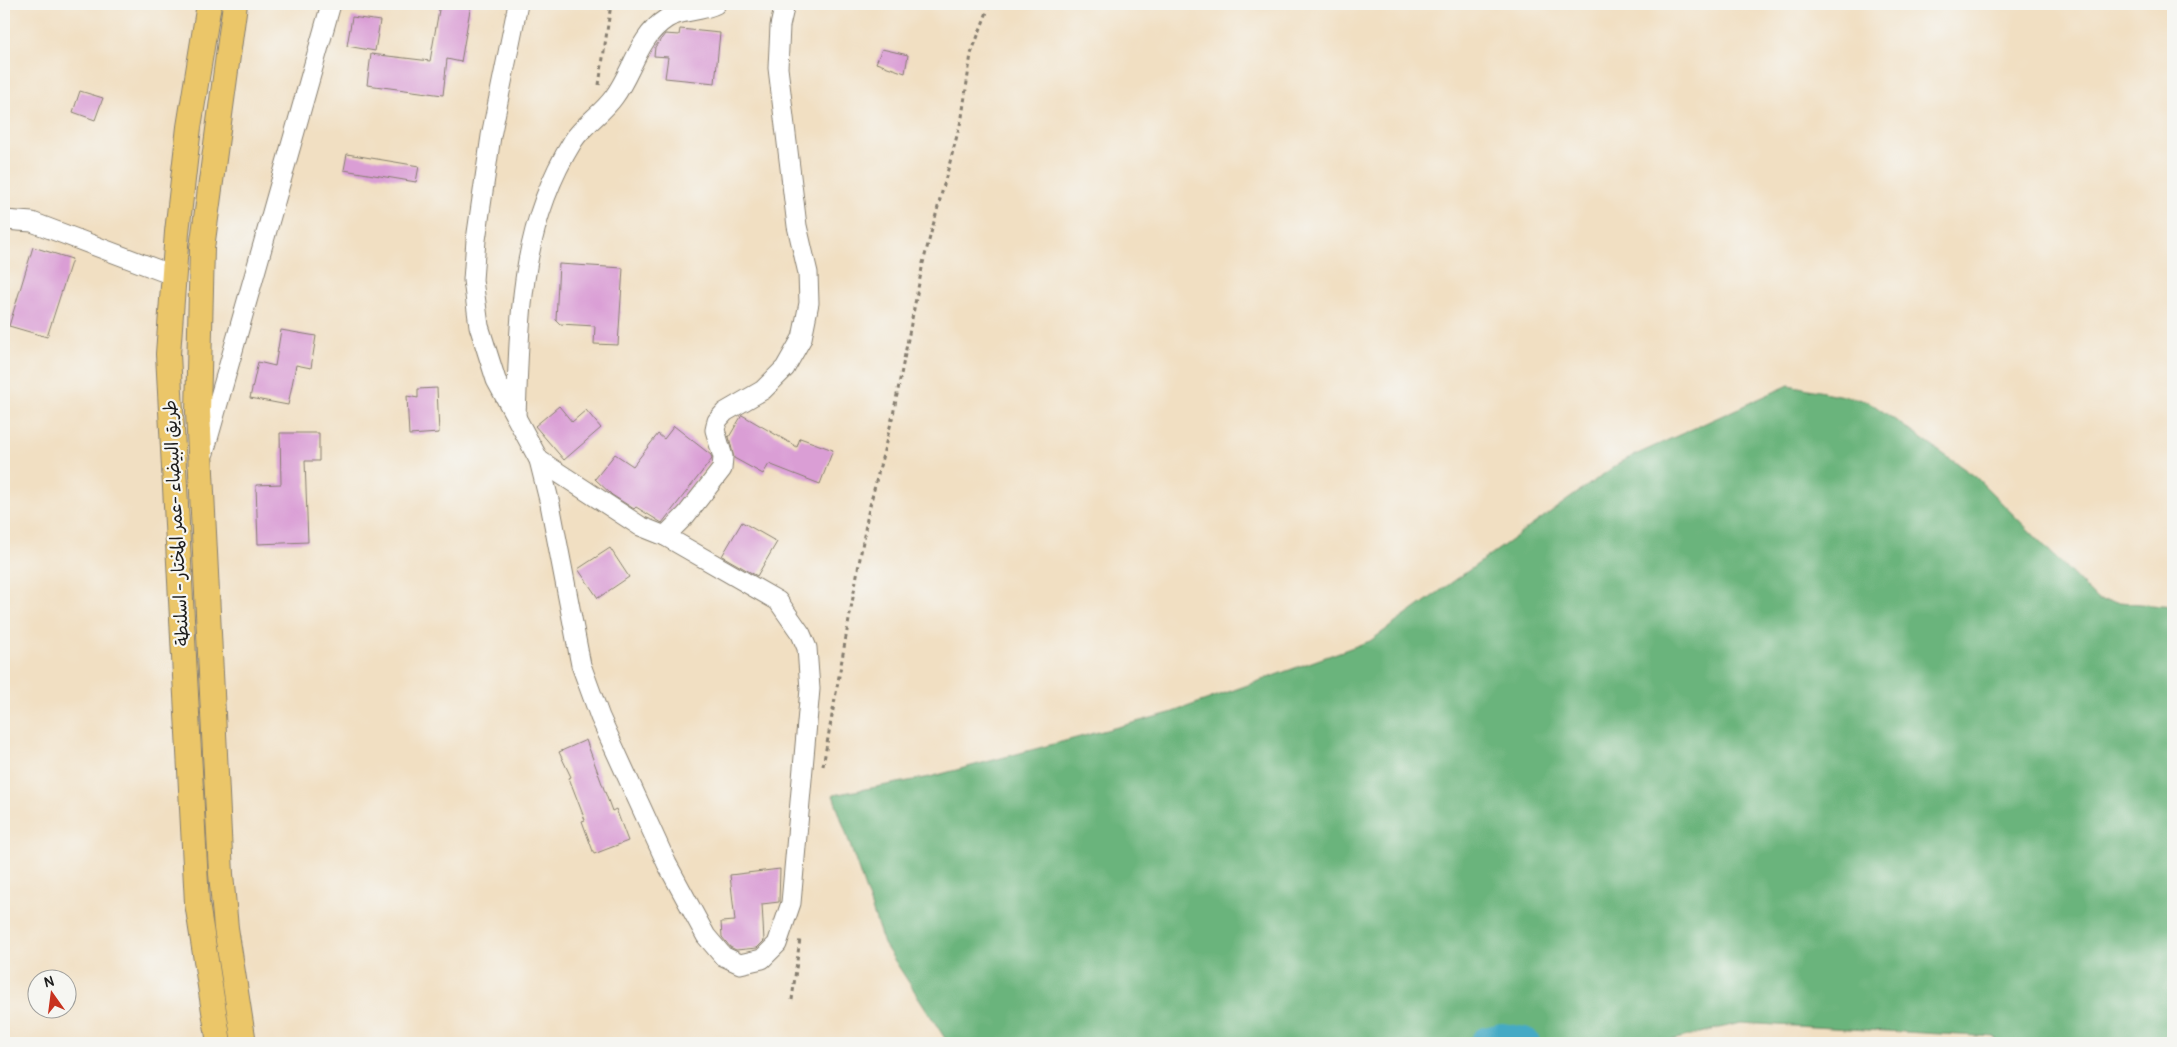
<svg xmlns="http://www.w3.org/2000/svg" width="2177" height="1047" viewBox="0 0 2177 1047" font-family="Pangolin,'Playpen Sans Arabic',sans-serif">
<rect width="100%" height="100%" fill="#f6f6f2"/>
<filter id="ink" filterUnits="userSpaceOnUse"><feTurbulence type="fractalNoise" baseFrequency=".02" numOctaves="2"/><feDisplacementMap in="SourceGraphic" scale="10" xChannelSelector="R" yChannelSelector="G"/><feConvolveMatrix kernelMatrix="1 2 1 2 8 2 1 2 1" color-interpolation-filters="sRGB"/></filter>
<filter id="wash" filterUnits="userSpaceOnUse"><feTurbulence type="fractalNoise" baseFrequency=".0096" numOctaves="4" result="noise"/><feDisplacementMap in="SourceGraphic" scale="20" xChannelSelector="R" yChannelSelector="G"/><feGaussianBlur stdDeviation="1.12" result="paint"/><feColorMatrix in="noise" values="0 0 0 0 0 0 0 0 0 0 0 0 0 0 0 0 0 1.4 0 .05"/><feComposite in="paint" operator="in"/></filter>
<g filter="url(#wash)">
<rect width="100%" height="100%" fill="#f1dfc2"/>
<polygon fill="#6ab47b" stroke="#43684c" points="1789,385 1868,401 1976,477 2098,600 2173,607 2173,1043 1997,1043 1995,1037 1740,1023 1660,1043 948,1043 884,944 833,795 930,777 1170,713 1370,641 1622,461"/>
<g fill="none" stroke-linecap="round" stroke-linejoin="round">
<polyline stroke="#45aac5" stroke-width="32" points="1486,1043 1502,1039 1524,1043"/>
</g>
<g id="blocks">
<g fill="#da9ed5">
<polygon points="440,4 471,4 461,62 447,59 443,95 367,85 371,54 430,61"/>
<polygon points="352,17 380,21 375,51 347,46"/>
<polygon points="680,29 720,33 715,83 665,78 668,57 654,56 655,47 665,34 679,35"/>
<polygon points="882,49 908,55 905,73 876,63"/>
<polygon points="80,91 103,98 95,120 73,112"/>
<polygon points="347,154 419,166 416,182 344,170"/>
<polygon points="33,247 72,259 47,337 9,326"/>
<polygon points="559,264 623,268 618,345 594,344 595,326 560,324 556,320"/>
<polygon points="281,330 316,336 311,368 296,365 288,405 250,398 258,362 275,366"/>
<polygon points="437,388 439,433 409,435 407,396 418,398 418,389"/>
<polygon points="559,406 572,422 586,410 601,428 564,460 535,426"/>
<polygon points="742,415 797,447 800,438 833,450 820,484 769,464 763,474 734,458 729,437"/>
<polygon points="674,426 711,455 712,459 662,523 636,507 634,509 612,495 595,479 615,454 633,466 658,434 664,439"/>
<polygon points="280,433 319,433 319,461 305,461 308,542 258,544 256,485 281,484"/>
<polygon points="742,522 777,542 757,576 722,556"/>
<polygon points="610,548 629,577 598,598 578,569"/>
<polygon points="586,740 612,811 616,809 628,841 594,854 582,821 585,820 569,778 571,777 559,752"/>
<polygon points="780,869 779,902 762,904 764,941 757,948 736,950 730,947 722,937 721,922 735,921 730,875"/>
</g>
</g>
</g>
<g filter="url(#ink)">
<use href="#blocks" fill-opacity="0" stroke="#867e6f" stroke-width="1"/>
<g fill="none" stroke-linecap="round" stroke-linejoin="round">
<defs>
<g id="minor">
<polyline points="518,4 491,136 476,240 473,280 479,326 496,380 539,460 550,504 581,665 600,717 667,864 706,936 723,956 740,964 762,959 777,944 791,903 810,689 807,648 801,634 778,601 665,536"/>
<polyline points="4,220 32,222 172,275"/>
<path d="M516 416C520 318 519 228 573 141 584 124 602 114 614 97 632 73 639 36 666 19 678 10 701 12 716 4"/>
<polyline points="204,453 331,4"/>
<polyline points="539,460 640,526 665,536 686,515 722,469 723,457 715,430 717,421 725,412 763,390 785,368 802,338 809,303 808,273 797,226 778,68 780,26 785,4"/>
</g>
<g id="major">
<polyline points="209,4 189,127 177,232 168,354 197,903 219,1043"/>
<polyline points="235,4 202,248 198,412 221,874 226,928 244,1043"/>
</g>
</defs>
<use href="#minor" stroke="#867e6f" stroke-width="21"/>
<use href="#major" stroke="#867e6f" stroke-width="26"/>
<g stroke="#867e6f" stroke-width="3" stroke-dasharray="4 4" stroke-linecap="butt">
<polyline points="599,85 611,4"/>
<polyline points="823,766 868,513 893,415 923,263 962,117 971,54 990,4"/>
<polyline points="792,1000 800,938"/>
</g>
<use href="#minor" stroke="#fff" stroke-width="19"/>
<use href="#major" stroke="#ebc669" stroke-width="24"/>
</g>
</g>
<g text-anchor="middle" stroke-width="4.5" stroke-linejoin="round" paint-order="stroke">
<g font-size="18" fill="#1c1c1c" stroke="#f6f6f2">
<text transform="translate(176 523) rotate(-93)" y="6">طريق البيضاء -عمر المختار - اسلنطة</text>
</g>
</g>
<rect width="2177" height="1047" fill="none" stroke="#f6f6f2" stroke-width="20"/>
<g transform="translate(52 994) rotate(346)"><circle r="24" fill="#f6f6f2" stroke="#9f9f9c"/>
<path d="M0-4L9 19L0 12L-9 19Z" fill="#c8321e"/>
<text y="-8" font-size="14" font-weight="bold" text-anchor="middle" fill="#1c1c1c">N</text>
</g>
</svg>
